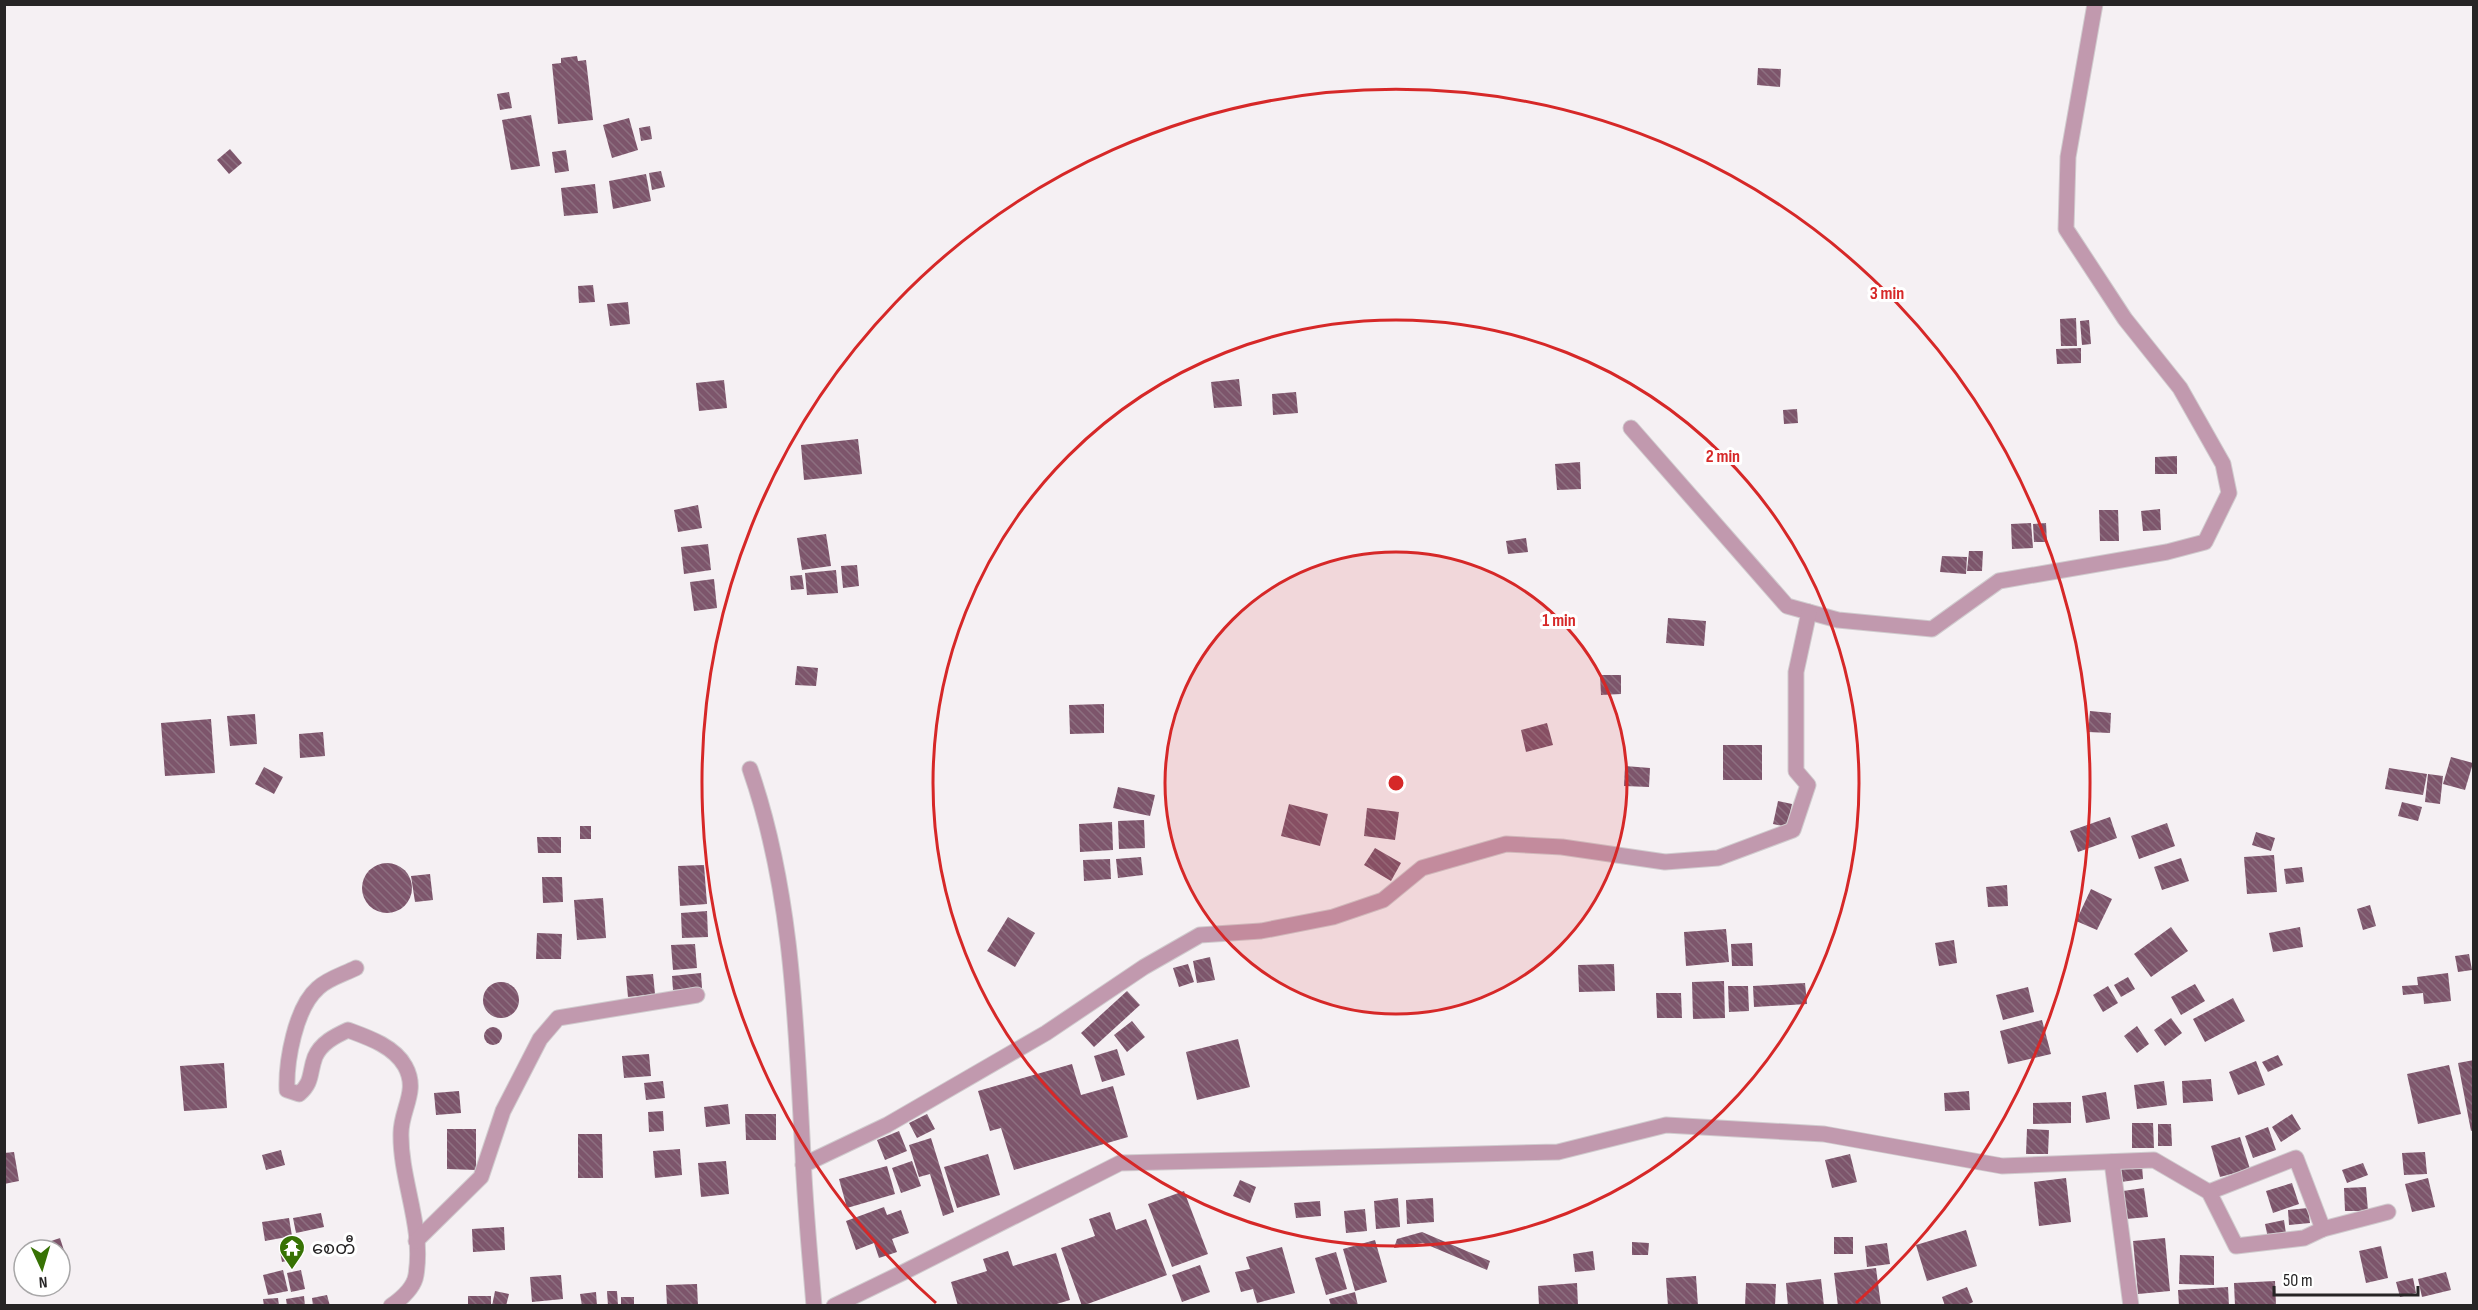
<svg xmlns="http://www.w3.org/2000/svg" width="2478" height="1310" viewBox="0 0 2478 1310" font-family="'Sofia Sans Condensed','Noto Sans Myanmar',sans-serif">
<defs>
<pattern id="building-back-hatch" width="6" height="6" patternUnits="userSpaceOnUse" patternTransform="scale(1.5)"><rect width="6" height="6" fill="#7d556b"/><path d="M-1 5l2 2M0 0l6 6M5-1l2 2" fill="none" stroke="#8d6f80"/></pattern>
</defs>
<rect width="100%" height="100%" fill="#f5f0f3"/>
<g fill="url(#building-back-hatch)">
<polygon points="577,56 578,61 586,60 593,120 558,124 552,64 561,63 561,58"/>
<polygon points="1758,68 1781,69 1780,87 1757,85"/>
<polygon points="509,92 512,108 500,110 497,94"/>
<polygon points="531,115 540,166 511,170 502,120"/>
<polygon points="629,118 638,150 612,158 603,125"/>
<polygon points="650,126 652,139 641,141 639,128"/>
<polygon points="230,149 242,163 229,174 217,160"/>
<polygon points="566,150 569,171 555,173 552,152"/>
<polygon points="661,171 665,187 652,190 649,173"/>
<polygon points="646,174 651,201 613,209 609,181"/>
<polygon points="595,184 598,213 564,216 561,188"/>
<polygon points="593,285 595,302 579,303 578,286"/>
<polygon points="628,302 630,324 610,326 607,304"/>
<polygon points="2076,318 2077,346 2061,346 2060,319"/>
<polygon points="2089,320 2091,344 2082,345 2080,321"/>
<polygon points="2081,348 2081,363 2057,364 2056,349"/>
<polygon points="1239,379 1242,406 1214,408 1211,382"/>
<polygon points="724,380 727,408 699,411 696,383"/>
<polygon points="1296,392 1298,413 1273,415 1272,394"/>
<polygon points="1797,409 1798,423 1784,424 1783,410"/>
<polygon points="858,439 862,474 804,480 801,445"/>
<polygon points="2177,456 2177,474 2155,474 2155,457"/>
<polygon points="1580,462 1581,489 1557,490 1555,464"/>
<polygon points="698,505 702,528 678,532 674,510"/>
<polygon points="2160,509 2161,530 2143,531 2141,511"/>
<polygon points="2099,510 2118,510 2119,541 2100,541"/>
<polygon points="2031,523 2033,548 2012,549 2011,524"/>
<polygon points="2046,523 2047,542 2034,542 2033,524"/>
<polygon points="826,534 831,566 802,570 797,538"/>
<polygon points="1526,538 1528,552 1508,554 1506,541"/>
<polygon points="708,544 711,570 684,574 681,547"/>
<polygon points="1969,551 1983,551 1982,571 1967,571"/>
<polygon points="1942,556 1967,557 1966,574 1940,572"/>
<polygon points="857,565 859,586 843,588 841,566"/>
<polygon points="836,570 838,593 807,595 805,573"/>
<polygon points="802,575 804,589 791,590 790,576"/>
<polygon points="714,579 717,608 694,611 690,582"/>
<polygon points="1668,618 1706,621 1704,646 1666,643"/>
<polygon points="797,666 818,668 816,686 795,685"/>
<polygon points="1600,675 1621,675 1621,694 1601,695"/>
<polygon points="1104,704 1104,733 1070,734 1069,705"/>
<polygon points="2090,711 2111,713 2110,733 2088,732"/>
<polygon points="255,714 257,744 230,746 227,716"/>
<polygon points="211,719 215,773 165,776 161,723"/>
<polygon points="1547,723 1553,745 1526,752 1521,730"/>
<polygon points="323,732 325,756 300,758 299,734"/>
<rect x="1723" y="745" width="39" height="35"/>
<polygon points="2451,757 2473,763 2465,790 2443,784"/>
<polygon points="1625,766 1650,768 1649,787 1624,786"/>
<polygon points="264,767 283,777 274,794 255,784"/>
<polygon points="2389,768 2427,774 2423,795 2385,789"/>
<polygon points="2428,774 2443,776 2440,804 2425,802"/>
<polygon points="1118,787 1155,795 1150,816 1113,808"/>
<polygon points="1778,801 1792,804 1787,827 1773,824"/>
<polygon points="2402,802 2422,807 2418,821 2398,816"/>
<polygon points="1289,804 1328,814 1320,846 1281,836"/>
<polygon points="1367,808 1399,812 1395,840 1364,836"/>
<polygon points="2110,817 2117,838 2078,852 2070,831"/>
<polygon points="1144,820 1145,848 1119,849 1118,821"/>
<polygon points="1112,822 1113,850 1080,852 1079,824"/>
<polygon points="2167,823 2175,846 2139,859 2131,836"/>
<rect x="580" y="826" width="11" height="13"/>
<polygon points="2256,832 2275,838 2271,851 2252,845"/>
<polygon points="537,837 561,837 561,853 538,853"/>
<polygon points="1375,848 1401,863 1391,881 1364,865"/>
<polygon points="2274,855 2277,892 2247,894 2244,857"/>
<polygon points="1141,857 1143,875 1118,878 1116,859"/>
<polygon points="2181,858 2189,881 2162,890 2154,867"/>
<polygon points="1110,859 1111,879 1084,881 1083,860"/>
<circle cx="387" cy="888" r="25"/>
<polygon points="704,865 707,904 680,906 678,866"/>
<polygon points="2302,867 2304,882 2286,884 2284,869"/>
<polygon points="430,874 433,900 415,902 411,876"/>
<polygon points="542,877 562,877 563,902 543,903"/>
<polygon points="2007,885 2008,906 1988,907 1986,887"/>
<polygon points="2091,889 2112,899 2097,930 2076,921"/>
<polygon points="603,898 606,938 577,940 574,900"/>
<polygon points="2370,905 2376,926 2363,930 2357,909"/>
<polygon points="707,911 708,937 682,938 681,913"/>
<polygon points="1008,917 1035,933 1015,967 987,951"/>
<polygon points="2171,927 2188,951 2151,977 2134,954"/>
<polygon points="2300,927 2303,947 2273,952 2269,933"/>
<polygon points="1726,929 1729,962 1686,966 1684,932"/>
<polygon points="537,933 562,934 561,959 536,959"/>
<polygon points="1954,940 1957,963 1939,966 1935,943"/>
<polygon points="1752,943 1753,966 1732,966 1731,944"/>
<polygon points="695,944 697,968 673,970 671,945"/>
<polygon points="2469,954 2472,970 2458,972 2455,956"/>
<polygon points="1210,957 1215,980 1197,983 1193,961"/>
<polygon points="1188,964 1194,982 1179,987 1173,968"/>
<polygon points="1614,964 1615,991 1579,992 1578,965"/>
<polygon points="701,973 702,988 673,990 672,976"/>
<polygon points="2448,973 2451,1001 2424,1004 2423,993 2403,995 2402,986 2418,985 2417,977"/>
<polygon points="653,974 655,994 628,997 626,976"/>
<polygon points="2128,977 2135,989 2121,997 2114,985"/>
<polygon points="1724,981 1725,1018 1693,1019 1692,982"/>
<circle cx="501" cy="1000" r="18"/>
<polygon points="1805,983 1807,1004 1754,1007 1753,986"/>
<polygon points="2195,984 2205,1001 2181,1015 2171,997"/>
<polygon points="1728,986 1748,986 1749,1011 1729,1012"/>
<polygon points="2108,986 2118,1003 2103,1012 2093,995"/>
<polygon points="2028,987 2034,1012 2003,1020 1996,995"/>
<polygon points="1127,991 1140,1005 1094,1047 1081,1033"/>
<polygon points="1656,993 1681,993 1682,1018 1657,1018"/>
<polygon points="2233,998 2245,1021 2205,1042 2193,1019"/>
<polygon points="2171,1018 2182,1033 2165,1046 2154,1030"/>
<polygon points="2042,1020 2051,1054 2008,1064 2000,1031"/>
<polygon points="1132,1021 1145,1037 1127,1052 1114,1035"/>
<polygon points="2137,1026 2149,1044 2137,1053 2124,1036"/>
<circle cx="493" cy="1036" r="9"/>
<polygon points="1238,1039 1250,1087 1197,1100 1186,1052"/>
<polygon points="1117,1049 1125,1075 1102,1082 1094,1056"/>
<polygon points="649,1054 651,1076 624,1078 622,1056"/>
<polygon points="2278,1055 2283,1065 2268,1072 2262,1062"/>
<polygon points="2474,1060 2474,1130 2471,1131 2458,1063"/>
<polygon points="2256,1061 2265,1085 2238,1095 2229,1072"/>
<polygon points="224,1063 227,1108 184,1111 180,1066"/>
<polygon points="1072,1064 1081,1095 1113,1086 1128,1137 1014,1170 1001,1128 990,1131 978,1091"/>
<polygon points="2449,1065 2461,1114 2418,1124 2407,1074"/>
<polygon points="2211,1079 2213,1101 2183,1103 2182,1081"/>
<polygon points="663,1081 665,1098 646,1100 644,1083"/>
<polygon points="2164,1081 2167,1105 2137,1109 2134,1085"/>
<polygon points="459,1091 461,1113 436,1115 434,1093"/>
<polygon points="1969,1091 1970,1110 1945,1111 1944,1093"/>
<polygon points="2106,1092 2110,1119 2086,1123 2082,1096"/>
<polygon points="2071,1102 2071,1123 2033,1124 2033,1103"/>
<polygon points="728,1104 730,1124 706,1127 704,1107"/>
<polygon points="663,1111 664,1131 649,1132 648,1112"/>
<polygon points="745,1114 776,1114 776,1140 746,1140"/>
<polygon points="927,1114 935,1129 917,1138 909,1123"/>
<polygon points="2292,1114 2301,1129 2281,1142 2272,1127"/>
<polygon points="2132,1123 2153,1123 2154,1148 2132,1148"/>
<polygon points="2158,1124 2171,1124 2172,1146 2158,1146"/>
<polygon points="2268,1127 2276,1150 2253,1158 2245,1136"/>
<polygon points="447,1129 476,1129 476,1170 447,1169"/>
<polygon points="2027,1129 2049,1130 2048,1154 2026,1154"/>
<polygon points="899,1131 907,1151 885,1160 877,1140"/>
<polygon points="578,1134 602,1134 603,1178 578,1178"/>
<polygon points="2240,1137 2250,1169 2220,1177 2211,1146"/>
<polygon points="931,1138 954,1212 943,1216 930,1174 919,1177 909,1145"/>
<polygon points="680,1149 682,1175 655,1178 653,1151"/>
<polygon points="281,1150 285,1165 266,1170 262,1155"/>
<polygon points="14,1152 19,1181 4,1184 4,1153"/>
<polygon points="2425,1152 2427,1174 2404,1175 2402,1153"/>
<polygon points="988,1154 1000,1195 957,1208 944,1167"/>
<polygon points="1850,1154 1857,1182 1832,1188 1825,1160"/>
<polygon points="726,1161 729,1194 701,1197 698,1163"/>
<polygon points="912,1161 921,1186 901,1193 892,1168"/>
<polygon points="2363,1163 2368,1175 2347,1183 2342,1170"/>
<polygon points="2142,1165 2143,1179 2121,1182 2119,1167"/>
<polygon points="887,1166 895,1194 847,1208 839,1179"/>
<polygon points="2066,1178 2071,1222 2039,1226 2034,1182"/>
<polygon points="2428,1178 2435,1207 2412,1212 2405,1184"/>
<polygon points="1240,1180 1256,1187 1250,1203 1233,1196"/>
<polygon points="2292,1183 2299,1204 2273,1213 2266,1191"/>
<polygon points="2366,1187 2368,1211 2345,1211 2344,1188"/>
<polygon points="2144,1188 2148,1217 2126,1219 2123,1191"/>
<polygon points="1184,1191 1208,1254 1172,1267 1148,1204"/>
<polygon points="1398,1198 1400,1227 1376,1229 1374,1201"/>
<polygon points="1433,1198 1434,1222 1407,1224 1406,1200"/>
<polygon points="1320,1201 1321,1216 1296,1218 1294,1203"/>
<polygon points="884,1207 887,1215 901,1210 909,1233 892,1239 897,1252 879,1258 874,1243 856,1250 846,1221"/>
<polygon points="2308,1208 2310,1223 2289,1225 2288,1210"/>
<polygon points="1365,1209 1367,1231 1346,1233 1344,1211"/>
<polygon points="1110,1212 1116,1230 1146,1219 1167,1275 1082,1306 1061,1248 1095,1236 1089,1219"/>
<polygon points="321,1213 324,1227 296,1233 293,1218"/>
<polygon points="289,1218 292,1236 265,1241 262,1222"/>
<polygon points="2284,1220 2286,1234 2268,1238 2265,1224"/>
<polygon points="504,1227 505,1250 473,1252 472,1229"/>
<polygon points="1966,1230 1977,1266 1927,1281 1916,1245"/>
<polygon points="1422,1232 1490,1261 1487,1270 1423,1243 1394,1248 1397,1239"/>
<rect x="1834" y="1237" width="19" height="17"/>
<polygon points="60,1238 68,1263 60,1266 60,1250 40,1250 39,1245"/>
<polygon points="2165,1238 2170,1291 2138,1294 2133,1241"/>
<polygon points="1375,1240 1387,1282 1355,1291 1343,1249"/>
<polygon points="296,1242 299,1258 282,1262 279,1246"/>
<polygon points="1632,1242 1649,1243 1648,1255 1632,1255"/>
<polygon points="1887,1243 1890,1264 1867,1267 1865,1246"/>
<polygon points="2381,1246 2388,1278 2366,1283 2359,1251"/>
<polygon points="1282,1247 1295,1293 1257,1303 1253,1289 1241,1292 1235,1272 1250,1269 1246,1257"/>
<polygon points="1008,1251 1013,1266 1056,1253 1070,1300 1050,1306 958,1306 951,1282 987,1271 983,1259"/>
<polygon points="1593,1251 1595,1270 1575,1272 1573,1254"/>
<polygon points="1336,1252 1347,1289 1326,1295 1315,1258"/>
<polygon points="2180,1255 2214,1256 2214,1285 2179,1284"/>
<polygon points="1200,1265 1210,1292 1182,1302 1172,1275"/>
<polygon points="1876,1268 1881,1306 1838,1306 1834,1273"/>
<polygon points="283,1270 288,1291 268,1295 263,1275"/>
<polygon points="301,1270 305,1289 291,1292 287,1273"/>
<polygon points="2446,1272 2451,1290 2422,1297 2418,1279"/>
<polygon points="561,1275 563,1299 532,1302 530,1277"/>
<polygon points="1696,1276 1698,1306 1668,1306 1666,1278"/>
<polygon points="2413,1278 2416,1293 2400,1297 2396,1282"/>
<polygon points="1821,1279 1824,1306 1788,1306 1786,1283"/>
<polygon points="2275,1281 2276,1306 2235,1306 2234,1283"/>
<polygon points="1577,1283 1578,1306 1539,1306 1538,1286"/>
<polygon points="1746,1283 1776,1284 1775,1306 1745,1306"/>
<polygon points="697,1284 698,1306 667,1306 666,1285"/>
<polygon points="1967,1287 1973,1302 1965,1306 1945,1306 1942,1297"/>
<polygon points="2228,1287 2229,1306 2179,1306 2178,1290"/>
<polygon points="495,1291 509,1294 506,1306 492,1306"/>
<polygon points="607,1291 617,1291 618,1305 608,1306"/>
<polygon points="596,1292 597,1306 582,1306 580,1294"/>
<polygon points="1355,1292 1358,1306 1331,1306 1329,1299"/>
<polygon points="327,1295 330,1306 313,1306 312,1298"/>
<polygon points="304,1296 305,1306 287,1306 286,1299"/>
<rect x="468" y="1296" width="23" height="10"/>
<rect x="621" y="1297" width="13" height="9"/>
<polygon points="278,1298 279,1306 264,1306 263,1299"/>
</g>
<g fill="none" stroke-linecap="round" stroke-linejoin="round">
<defs>
<g id="minor">
<polyline points="1631,428 1787,606 1838,620 1932,629 1999,581 2167,552 2205,542 2229,493 2223,464 2180,388 2125,319 2066,229 2068,157 2095,4"/>
<path d="M750 769C793 892 796 1026 803 1156 805 1206 810 1256 814 1306"/>
<path d="M356 968C344 974 327 979 318 988 295 1008 286 1062 287 1090L299 1094C313 1082 309 1073 315 1057 321 1043 335 1036 348 1030 367 1037 394 1046 405 1066 419 1091 401 1109 401 1133 400 1180 424 1226 416 1275 414 1288 401 1299 391 1306"/>
<polyline points="2112,1162 2131,1306"/>
<polyline points="803,1165 887,1125 1046,1033 1144,967 1200,935 1261,931 1333,917 1383,900 1422,868 1506,844 1562,847 1665,862 1718,858 1793,830 1808,785 1796,771 1796,672 1809,612"/>
<polyline points="2209,1192 2296,1158 2323,1229"/>
<polyline points="416,1241 481,1177 503,1111 540,1039 558,1018 697,995"/>
<polyline points="834,1306 904,1272 1120,1163 1558,1152 1666,1125 1824,1134 2002,1166 2154,1160 2209,1192 2236,1246 2304,1238 2323,1229 2388,1212"/>
</g>
</defs>
<use href="#minor" stroke="#d0cbce" stroke-width="17"/>
<use href="#minor" stroke="#c199ae" stroke-width="15"/>
</g>
<circle cx="1396" cy="783" r="231" fill="#d62828" fill-opacity=".12"/>
<g fill="none" stroke="#d62828" stroke-width="3">
<circle cx="1396" cy="783" r="231"/>
<circle cx="1396" cy="783" r="463"/>
<path d="M936 1303A694 694 0 1 1 1856 1303"/>
</g>
<defs>
<symbol id="temple-pin" viewBox="-11 -11 22 30"><path d="M0 17L-7.5 6A9.5 9.5 0 1 1 7.5 6Z" fill="#377204" stroke="#fff"/><path d="M0-6L5-2H3V0L6.5 2.5H4V6H1.5V3h-3V6H-4V2.5H-6.5L-3 0V-2H-5Z" fill="#fff"/></symbol>
</defs>
<g fill-rule="evenodd">
<use href="#temple-pin" x="277" y="1233" width="30" height="40"/>
</g>
<g text-anchor="middle" stroke-width="6" stroke-linejoin="round" paint-order="stroke">
<g font-size="18" fill="#262425" stroke="#fff" text-anchor="start">
<text x="312" y="1254">စေတီ</text>
</g>
</g>
<circle cx="1396" cy="783" r="9" fill="#d62828" stroke="#fff" stroke-width="3"/>
<g font-size="18" text-anchor="middle" font-weight="bold" fill="#d62828" stroke="#fff" stroke-width="6" stroke-linejoin="round" paint-order="stroke">
<text x="1887" y="299">3 min</text>
<text x="1723" y="462">2 min</text>
<text x="1559" y="626">1 min</text>
</g>
<rect width="2478" height="1310" fill="none" stroke="#262425" stroke-width="12"/>
<g transform="translate(42 1268) rotate(176)"><circle r="28" fill="#ffffff" stroke="#a8a7a8" stroke-width="1.5"/>
<path d="M0-4.5L10 22L0 15L-10 22Z" fill="#377204"/>
<text y="-9" font-size="16" font-weight="bold" text-anchor="middle" fill="#262425">N</text>
</g>
<path d="M2274 1286v9h144v-9" fill="none" stroke="#262425" stroke-width="3"/>
<text x="2283" y="1286" font-size="18" fill="#262425" stroke="#ffffff" stroke-width="4.5" paint-order="stroke">50 m</text>
</svg>
